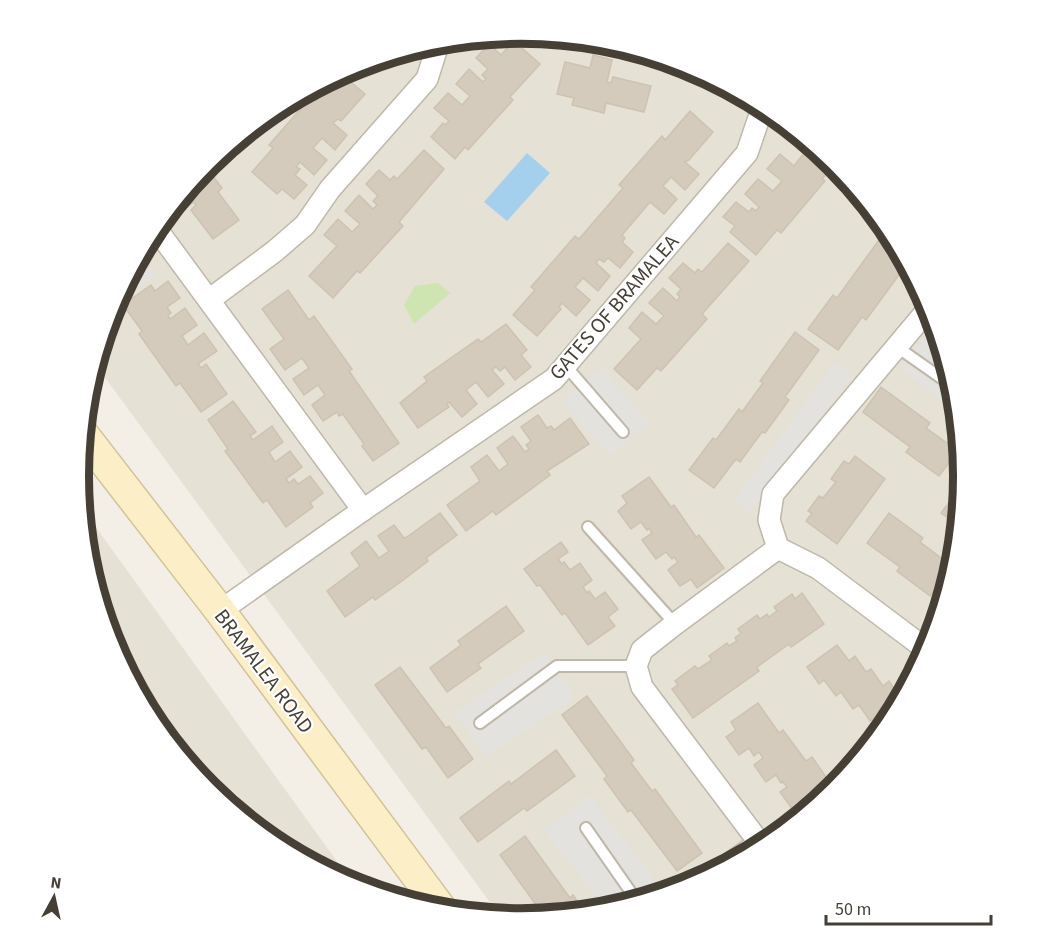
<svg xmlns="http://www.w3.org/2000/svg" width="1042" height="951" viewBox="0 0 1042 951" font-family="'Source Sans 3',sans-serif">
<rect width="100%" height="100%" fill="#f3efe7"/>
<g fill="#e6e1d5">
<polygon points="521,33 608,42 691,67 767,108 834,163 889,230 930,306 955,390 963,476 955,562 930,645 889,722 834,789 767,844 690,884 607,910 521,918 500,916 95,364 112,306 153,229 208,162 275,107 352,67 435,41"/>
<polygon points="82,508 354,885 275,843 208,788 153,721 112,645 87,561"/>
</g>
<polygon fill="#cee5b1" points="438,283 450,293 414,324 404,305 415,286"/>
<g fill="#e4e2df">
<polygon points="140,254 156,274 116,304 114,302"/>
<polygon points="933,326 937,329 955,390 957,414 900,367"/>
<polygon points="835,362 852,375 750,512 734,500"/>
<polygon points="602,367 649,423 609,456 562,400"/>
<polygon points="544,652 575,697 486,757 455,712"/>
<polygon points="589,795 656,881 627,903 606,910 544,830"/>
</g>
<polygon fill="#a5d0ed" points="527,153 550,173 507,221 484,202"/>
<g fill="#d4cbbd" stroke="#cec2b0" stroke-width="1.5">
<polygon points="514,41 540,64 510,97 513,100 468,150 465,147 455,159 431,137 443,123 445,125 449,121 434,108 448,93 462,105 470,96 456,84 469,69 483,82 486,79 482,75 488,69 476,58 489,44 501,55"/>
<polygon points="593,55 612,60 607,82 611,83 613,77 651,86 644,112 606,103 604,113 572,105 574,98 557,94 565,62 590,68"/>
<polygon points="340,73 365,94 341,121 338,119 333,123 347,135 335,150 322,138 313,148 327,160 314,175 300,162 296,167 300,169 295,175 307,185 294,199 282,189 277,194 252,172 273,148 269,145 311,97 316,101"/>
<polygon points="690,111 713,132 689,160 685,162 699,174 685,190 671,177 663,186 677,199 664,214 650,202 622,235 625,238 622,242 633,252 620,268 608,258 604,262 599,259 596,263 610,276 598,291 583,278 575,287 590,300 576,316 562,303 559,307 561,309 537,336 513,315 535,290 531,287 575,236 579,239 623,188 619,185 662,136 665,140"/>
<polygon points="811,144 835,164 822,179 825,181 781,233 777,230 756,255 730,232 735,226 723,217 736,202 749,212 752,208 756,211 759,207 745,194 758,179 773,191 782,181 767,169 780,154 794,166"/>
<polygon points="424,150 444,169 399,222 403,226 360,273 357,271 333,298 309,276 337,246 324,235 338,219 352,232 360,224 345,211 359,195 373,209 377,205 373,201 378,196 366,184 379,170 390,180 394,176 397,179"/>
<polygon points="205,166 222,188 218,192 239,220 213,239 191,210 196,205 194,202 175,216 170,209"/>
<polygon points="884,233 889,237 891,233 907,264 866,320 862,317 838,350 808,329 833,295 837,298"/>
<polygon points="728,243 749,261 702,314 707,319 661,371 657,368 637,390 614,369 641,339 629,328 642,312 656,324 664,316 649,303 663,288 677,301 680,297 677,294 681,289 669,278 683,263 695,273 698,269 702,272"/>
<polygon points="168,281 180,298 167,307 171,313 168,315 170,319 185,308 197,325 182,336 188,345 204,333 217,351 198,364 201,368 206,364 227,394 201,412 180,383 176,386 139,334 142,331 123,305 151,285 155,291"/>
<polygon points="288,290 309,320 314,316 352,369 349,371 399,443 373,461 362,446 364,444 343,414 339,416 337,412 323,421 312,405 325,395 318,385 304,395 293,379 309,368 302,358 285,370 270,349 284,339 262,309"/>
<polygon points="506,324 527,350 521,355 531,367 515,380 505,367 500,371 496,367 492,370 504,384 488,397 476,382 466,390 477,404 462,417 449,402 447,404 449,407 418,428 400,403 427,381 424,377 478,339 481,342"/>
<polygon points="795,332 819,350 785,397 789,400 765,433 762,432 740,462 736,459 714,488 689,470 713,438 716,440 739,409 742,412 763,383 760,381"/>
<polygon points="881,387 930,423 926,428 958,451 939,476 906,452 910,447 863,412"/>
<polygon points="233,401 256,432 250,436 253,440 272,426 283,442 269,452 275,462 290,451 302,467 286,479 289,483 294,479 298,484 310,476 323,493 310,503 313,507 286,527 267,500 263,503 225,451 228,449 208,420"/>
<polygon points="538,415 547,428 551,426 554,430 570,418 589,444 547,471 550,475 496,515 493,511 466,531 447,505 480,481 471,467 487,455 499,471 508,464 497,448 513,436 525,452 529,449 526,445 531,441 521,427"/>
<polygon points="855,456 885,479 837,544 806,521 812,513 808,511 819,496 823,498 836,482 831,479 844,461 849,464"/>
<polygon points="649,477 671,507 674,505 696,537 699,535 724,568 697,588 691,579 680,586 668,570 678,562 674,557 672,559 666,552 656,559 642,540 652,533 649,528 647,530 641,522 631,529 618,511 627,503 622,496"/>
<polygon points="963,484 959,526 941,513"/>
<polygon points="440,513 457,535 426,558 428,561 402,581 375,600 373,597 345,617 327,591 360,566 351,553 366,541 379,558 389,551 378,536 394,525 404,538 407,537"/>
<polygon points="889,513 923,538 920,542 952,566 955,562 944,599 933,592 930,596 897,571 900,567 867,543"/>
<polygon points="561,542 568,552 558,559 562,564 564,562 570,570 580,563 592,580 583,587 587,593 589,591 595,599 605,592 618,609 608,617 615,626 588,645 565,613 562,615 540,585 537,586 524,569"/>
<polygon points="802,593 824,624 791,647 789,644 757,667 759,671 693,718 672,689 678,685 675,681 695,666 698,669 712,660 709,656 727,643 729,646 737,641 735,638 741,633 738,629 757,615 760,619 767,614 769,617 777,611 774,607 792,594 795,599"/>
<polygon points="506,606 524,631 478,664 481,668 447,692 430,668 461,645 458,641"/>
<polygon points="837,645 849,661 855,656 866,672 871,669 883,686 889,681 901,698 902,697 883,729 875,718 870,721 859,705 853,709 841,692 836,696 824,680 819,684 807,667"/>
<polygon points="400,667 446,728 449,726 473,759 448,778 426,747 422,749 375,685"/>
<polygon points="587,696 634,760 631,763 652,791 655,789 702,853 677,871 631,810 628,812 604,779 607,776 562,715"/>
<polygon points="758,703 779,733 783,730 806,761 812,757 834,788 803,813 804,811 800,805 793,810 780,792 787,787 783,782 781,783 776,775 766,782 754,765 763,758 759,752 754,756 749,748 739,755 726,737 736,730 731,722"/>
<polygon points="144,704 178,741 173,745 153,721"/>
<polygon points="556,750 575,776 527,811 524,808 478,842 460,818 509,781 511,784"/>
<polygon points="525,836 570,898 573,895 585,912 544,916 500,855"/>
</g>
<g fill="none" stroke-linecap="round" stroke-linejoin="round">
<defs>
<g id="lane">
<polyline points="897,347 954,387"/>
<polyline points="565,365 623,432"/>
<polyline points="588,527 675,624"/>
<polyline points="480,723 557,666 636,666"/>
<polyline points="586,828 637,901"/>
</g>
<g id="street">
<polyline points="155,227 363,510"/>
<polyline points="209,300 275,251 305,225 330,189 427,79 439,41"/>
<polyline points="220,611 363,510 554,379 747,153 763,106"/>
<polyline points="927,650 818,568 778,548 769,520 773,494 930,307"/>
<polyline points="762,846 642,687 636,666 642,650 675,624 778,548"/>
<polyline points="729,864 759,843"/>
</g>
<polyline id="secondary" points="83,434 220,611 442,910"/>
</defs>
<use href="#lane" stroke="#beb7aa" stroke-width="14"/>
<use href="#street" stroke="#beb7aa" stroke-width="24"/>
<use href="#secondary" stroke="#d1c298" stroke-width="33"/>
<use href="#lane" stroke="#fff" stroke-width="10"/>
<use href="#street" stroke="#fff" stroke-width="21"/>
<use href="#secondary" stroke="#fcefc7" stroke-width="30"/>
</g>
<g text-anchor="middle" stroke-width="4.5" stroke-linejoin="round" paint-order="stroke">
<g font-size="21" fill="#453f36" stroke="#fff">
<text transform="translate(614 307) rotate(-49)" y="7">GATES OF BRAMALEA</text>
<text transform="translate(264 671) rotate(53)" y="7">BRAMALEA ROAD</text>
</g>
</g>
<path d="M0 0H1042V951H0ZM89 476a432 432 0 1 1 864 0a432 432 0 1 1-864 0Z" fill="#fff" fill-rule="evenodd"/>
<path fill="none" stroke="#453f36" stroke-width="8" d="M89 476a432 432 0 1 1 864 0a432 432 0 1 1-864 0Z"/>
<g transform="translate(54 897) rotate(8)" stroke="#ffffff" stroke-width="4.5" paint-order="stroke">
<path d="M0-4.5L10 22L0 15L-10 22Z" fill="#453f36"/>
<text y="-9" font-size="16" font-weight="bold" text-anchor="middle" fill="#453f36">N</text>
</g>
<path d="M826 915v9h165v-9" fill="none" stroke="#453f36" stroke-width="3"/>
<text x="835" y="915" font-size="18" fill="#453f36" stroke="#ffffff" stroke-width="4.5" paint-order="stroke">50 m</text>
</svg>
